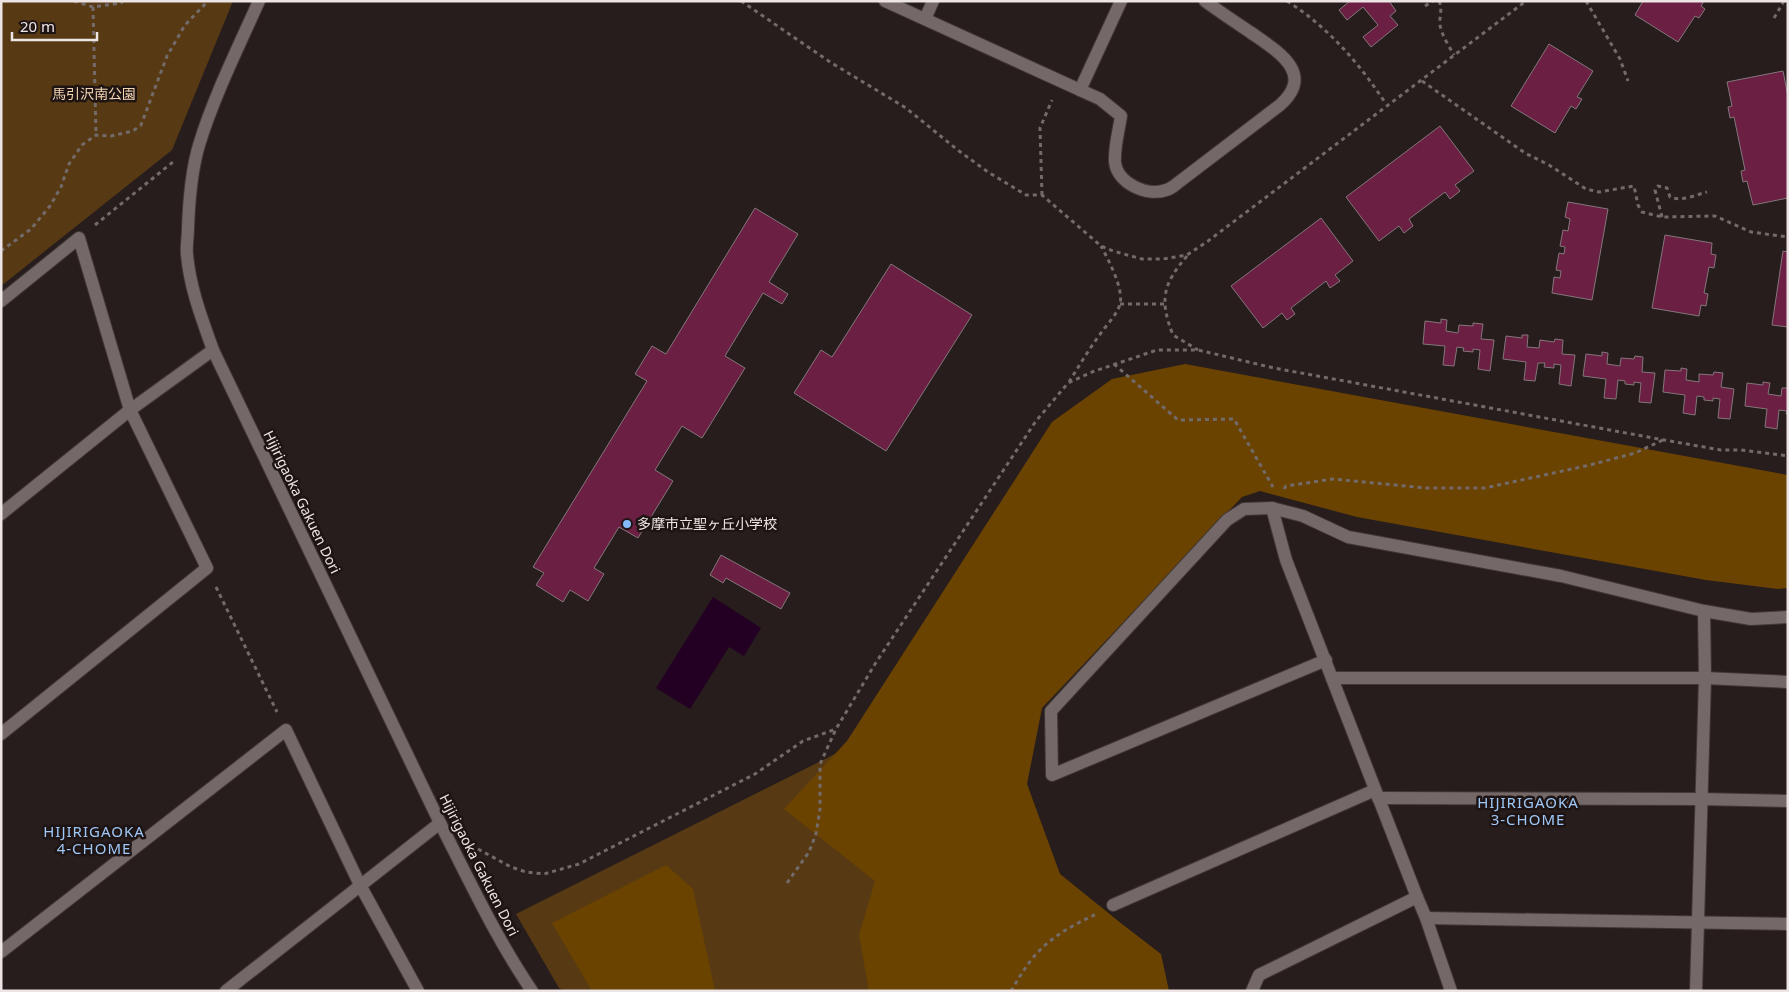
<svg xmlns="http://www.w3.org/2000/svg" width="1789" height="992" viewBox="0 0 1789 992" font-family="'Noto Sans','Noto Sans JP',sans-serif">
<rect width="100%" height="100%" fill="#281d1d"/>
<g fill="#573a13">
<polygon points="1,1 233,1 172,150 1,286"/>
<polygon points="841,751 923,991 565,991 559,988 516,914"/>
</g>
<g fill="#6b4300">
<polygon points="1185,364 1788,475 1788,588 1778,589 1706,580 1357,517 1260,491 1242,497 1042,708 1027,784 1060,874 1122,924 1161,954 1169,991 869,991 859,935 875,881 784,809 847,741 1052,422 1112,379"/>
<polygon points="666,865 693,889 715,991 592,991 552,923"/>
</g>
<polygon fill="#230023" points="713,597 761,628 744,656 729,647 690,709 656,688"/>
<g fill="#6b1f43" stroke="#83777b">
<polygon points="1350,1 1389,1 1396,11 1390,16 1398,25 1371,47 1363,37 1378,25 1363,7 1347,20 1339,10"/>
<polygon points="1643,1 1704,1 1701,6 1705,9 1699,18 1695,16 1678,42 1635,15"/>
<polygon points="1549,44 1593,71 1577,97 1582,99 1576,109 1571,106 1555,133 1511,106"/>
<polygon points="1783,71 1788,96 1788,198 1753,205 1747,181 1743,182 1741,171 1745,170 1734,117 1730,118 1728,107 1732,106 1727,82"/>
<polygon points="1440,126 1474,171 1455,185 1460,191 1450,199 1445,192 1409,219 1413,226 1404,233 1399,226 1379,241 1346,197"/>
<polygon points="1568,202 1608,209 1592,300 1552,293 1554,277 1560,278 1561,271 1556,270 1559,253 1564,254 1565,247 1560,246 1563,230 1568,231 1570,219 1565,217"/>
<polygon points="755,208 798,234 769,282 788,294 782,304 763,293 725,356 745,368 702,438 682,426 655,470 673,481 638,538 619,527 594,568 604,574 588,601 570,590 563,602 536,585 544,573 533,567 647,381 635,374 652,346 666,354"/>
<polygon points="1321,218 1353,261 1335,275 1340,281 1330,288 1326,281 1291,308 1295,314 1287,320 1282,313 1263,328 1231,286"/>
<polygon points="1665,235 1712,243 1711,254 1716,255 1714,268 1709,267 1704,293 1708,294 1706,306 1701,305 1699,316 1652,308"/>
<polygon points="1783,251 1788,252 1788,327 1772,325"/>
<polygon points="891,264 972,315 886,451 794,393 821,350 832,357"/>
<polygon points="1441,319 1447,320 1446,331 1458,333 1459,325 1473,326 1473,323 1483,324 1481,339 1494,340 1490,371 1478,369 1480,350 1473,349 1473,352 1463,351 1464,348 1457,347 1454,366 1443,365 1445,346 1423,344 1425,321 1441,323"/>
<polygon points="1522,335 1528,335 1527,347 1539,348 1540,340 1554,342 1555,339 1563,340 1562,354 1575,355 1571,386 1559,384 1561,365 1554,364 1554,368 1544,367 1545,363 1538,363 1535,381 1524,380 1526,362 1503,359 1506,336 1522,338"/>
<polygon points="1602,352 1608,353 1607,364 1620,366 1621,358 1634,359 1635,356 1643,357 1642,372 1655,373 1651,403 1639,402 1641,383 1634,382 1634,385 1625,384 1625,381 1618,380 1616,399 1604,398 1606,379 1583,376 1586,354 1602,356"/>
<polygon points="1681,368 1687,369 1686,380 1699,382 1699,374 1713,375 1714,372 1723,373 1721,387 1734,389 1730,419 1718,418 1720,399 1713,398 1713,401 1704,400 1704,397 1697,396 1695,415 1683,413 1685,395 1663,392 1665,370 1681,371"/>
<polygon points="1763,382 1770,383 1768,394 1781,396 1782,388 1788,388 1788,414 1786,414 1787,411 1779,410 1777,429 1765,427 1767,409 1745,406 1747,383 1763,385"/>
<polygon points="721,555 790,593 781,609 726,578 723,583 710,575"/>
</g>
<g fill="none" stroke-linecap="round" stroke-linejoin="round">
<defs>
<g id="minor">
<path d="M259 1C238 48 214 96 199 145 191 172 189 200 188 228 188 237 186 246 187 255 190 288 202 319 213 350L440 823C469 880 496 938 532 991"/>
<polyline points="885,1 1080,90 1121,1"/>
<polyline points="925,19 933,1"/>
<path d="M1080 90 1100 99 1121 116C1119 130 1114 147 1115 162 1117 183 1147 197 1166 190 1171 189 1175 185 1179 182L1280 105C1316 73 1277 51 1250 32 1235 22 1220 12 1205 1"/>
<polyline points="1,301 79,238 130,410 207,568 1,734"/>
<polyline points="1272,508 1286,560 1417,897 1426,918 1451,991"/>
<polyline points="1,514 130,410 213,350"/>
<polyline points="1326,660 1052,775 1051,711 1227,520 1244,509 1272,508 1303,516 1348,537 1561,576 1704,611 1751,619 1788,617"/>
<polyline points="1332,678 1705,678 1788,682"/>
<polyline points="1378,798 1700,799 1788,801"/>
<polyline points="1113,905 1375,790"/>
<polyline points="1426,918 1788,924"/>
<polyline points="1,952 286,730 360,885 418,991"/>
<polyline points="226,991 440,823"/>
<polyline points="1252,991 1259,975 1417,897"/>
<polyline points="1696,991 1705,678 1704,611"/>
</g>
</defs>
<use href="#minor" stroke="#413838" stroke-width="14"/>
<g stroke="#736a6a" stroke-width="3" stroke-dasharray="4 4" stroke-linecap="butt">
<polyline points="74,1 93,7 121,3 123,1"/>
<polyline points="741,1 830,62 906,108 959,151 988,172 1026,195 1042,195 1101,246 1113,251 1142,259 1163,259 1187,255 1208,241 1526,1"/>
<path d="M1287 1C1328 27 1360 64 1386 104"/>
<path d="M1439 1C1443 10 1439 17 1440 25 1442 36 1449 46 1454 55"/>
<polyline points="1586,1 1620,59 1628,81"/>
<polyline points="1425,6 1433,1"/>
<polyline points="93,7 96,135"/>
<polyline points="1774,18 1784,1"/>
<polyline points="1422,81 1525,153 1549,165 1586,189 1599,192 1634,186 1638,205 1642,212 1662,217 1715,216 1751,232 1788,237"/>
<polyline points="1042,195 1040,128 1052,100"/>
<path d="M1662 217 1655 190 1658 186 1667 188 1670 197C1682 202 1695 195 1707 192"/>
<polyline points="95,225 173,162"/>
<polyline points="1,251 31,229 50,206 61,187 69,164 82,145 96,135 111,136 133,131 141,125 167,56 185,25 208,1"/>
<path d="M1187 256C1163 284 1159 300 1173 335L1198 350"/>
<polyline points="1120,304 1164,304"/>
<polyline points="1114,364 1178,420 1234,419 1273,487"/>
<path d="M1069 382C1079 366 1089 349 1101 333 1107 324 1117 315 1120 304 1124 289 1108 259 1101 246"/>
<polyline points="1284,489 1286,486 1333,479 1426,488 1485,488 1590,465 1635,453 1663,440"/>
<polyline points="216,587 277,712"/>
<polyline points="478,849 511,867 526,872 544,874 579,864 755,774 803,741 836,729"/>
<polyline points="787,883 809,852 816,834 820,809 820,764 836,729 875,664 1036,421 1068,383 1092,372 1157,350 1198,350 1274,368 1664,440 1721,450 1741,450 1788,456"/>
<path d="M1011 991C1021 974 1033 954 1049 942 1063 930 1080 922 1096 914"/>
</g>
<use href="#minor" stroke="#756868" stroke-width="12"/>
</g>
<circle fill="#85bbfb" stroke="#1e1414" stroke-width="2" cx="627" cy="524" r="5"/>
<g text-anchor="middle" stroke-width="5" stroke-linejoin="round" paint-order="stroke">
<g font-size="14" fill="#f5d7b4" stroke="#1e1414">
<text x="94" y="99">馬引沢南公園</text>
</g>
<g font-size="14" fill="#ede5e5" stroke="#1e1414">
<text transform="translate(302 502) rotate(64)" y="5">Hijirigaoka Gakuen Dori</text>
<text transform="translate(479 865) rotate(63)" y="5">Hijirigaoka Gakuen Dori</text>
</g>
<g font-size="14" fill="#ede5e5" stroke="#1e1414" text-anchor="start">
<text x="637" y="529">多摩市立聖ヶ丘小学校</text>
</g>
<g font-size="15" letter-spacing="1" fill="#9fc8f7" stroke="#1e1414">
<text x="1528" y="808">HIJIRIGAOKA<tspan x="1528" dy="17">3-CHOME</tspan></text>
<text x="94" y="837">HIJIRIGAOKA<tspan x="94" dy="17">4-CHOME</tspan></text>
</g>
</g>
<rect width="1789" height="992" fill="none" stroke="#ede5e5" stroke-width="5"/>
<path d="M12 32v8h85v-8" fill="none" stroke="#ede5e5" stroke-width="2.5"/>
<text x="20" y="32" font-size="15" fill="#ede5e5" stroke="#1e1414" stroke-width="4" paint-order="stroke">20 m</text>
</svg>
